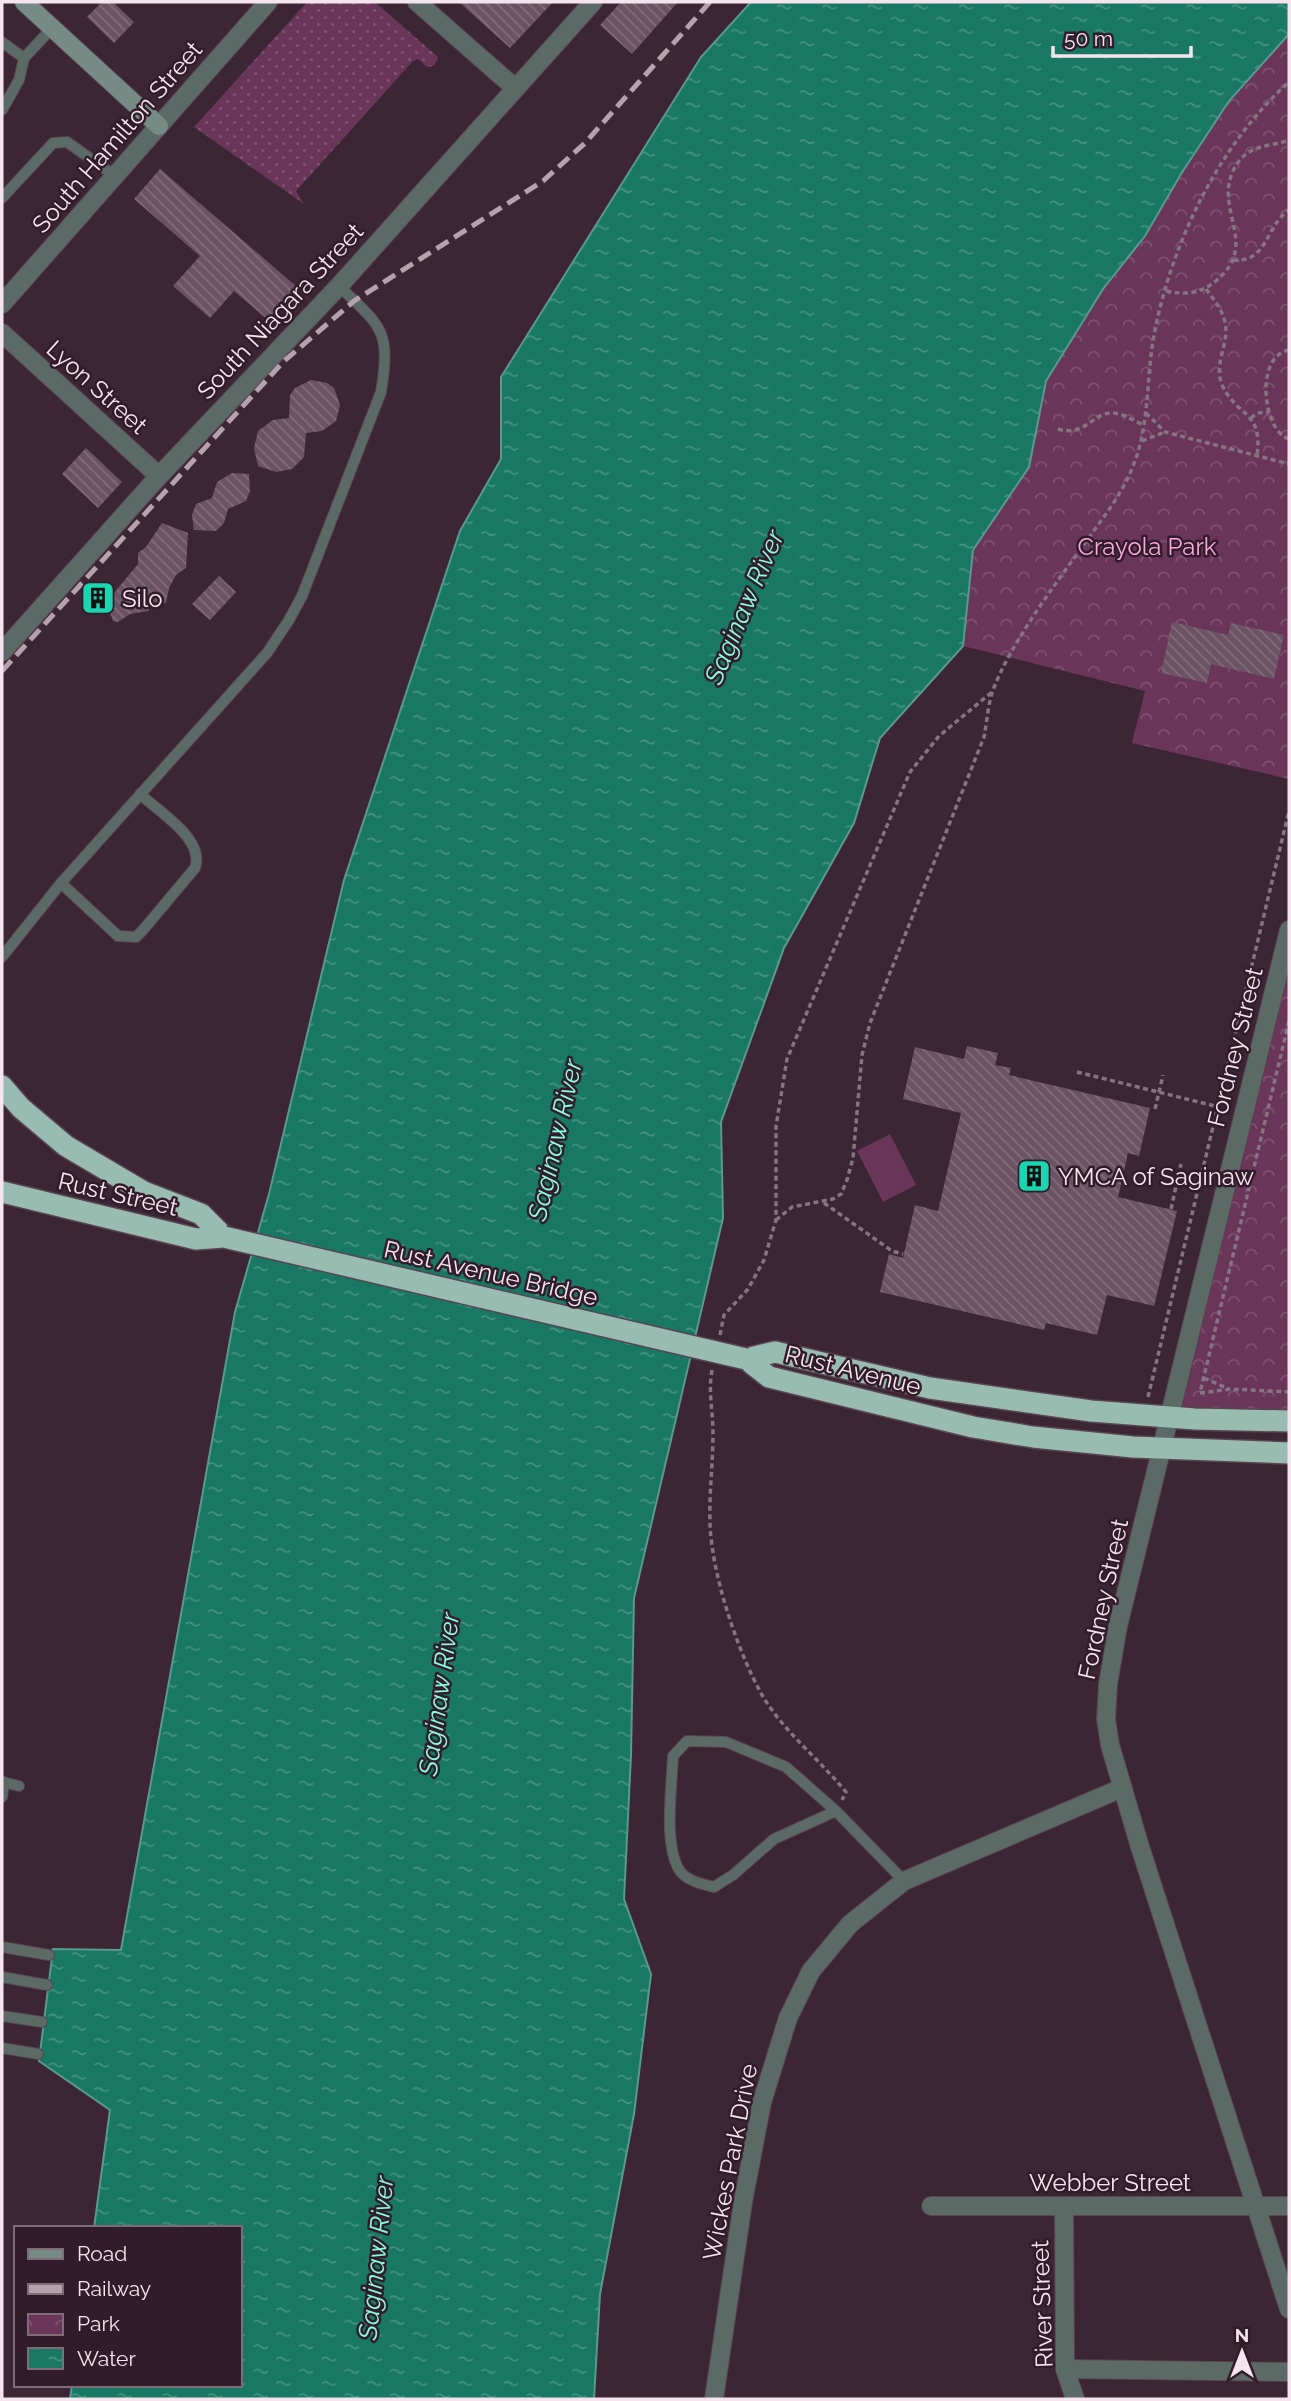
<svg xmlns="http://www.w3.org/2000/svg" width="1291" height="2401" font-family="Raleway,sans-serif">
<defs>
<pattern id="grass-dots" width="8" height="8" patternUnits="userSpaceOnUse" patternTransform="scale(1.75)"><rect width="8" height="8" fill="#693559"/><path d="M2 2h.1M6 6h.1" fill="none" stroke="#7f5271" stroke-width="1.8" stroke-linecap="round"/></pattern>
<pattern id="park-crowns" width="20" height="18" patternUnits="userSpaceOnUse" patternTransform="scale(1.75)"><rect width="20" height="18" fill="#693559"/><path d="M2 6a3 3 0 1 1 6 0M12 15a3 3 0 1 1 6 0" fill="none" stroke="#7f5271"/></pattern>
<pattern id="water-ripples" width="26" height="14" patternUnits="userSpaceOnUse" patternTransform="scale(1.75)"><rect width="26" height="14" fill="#187864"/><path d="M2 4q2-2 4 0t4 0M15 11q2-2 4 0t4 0" fill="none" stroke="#469182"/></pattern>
<pattern id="building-back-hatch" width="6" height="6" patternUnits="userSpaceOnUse" patternTransform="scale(1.75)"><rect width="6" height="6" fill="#6c5363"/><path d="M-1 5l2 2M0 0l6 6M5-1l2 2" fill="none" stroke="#826c7a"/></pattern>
</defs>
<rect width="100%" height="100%" fill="#3c2634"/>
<path fill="url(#grass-dots)" d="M307 2H375L438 57 434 66 427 67 418 59 413 61 296 191 304 204 194 127Z"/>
<g fill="url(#park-crowns)">
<path d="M1289 34V779L1132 743 1145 691 963 646 973 549 1029 467 1045 381 1103 289 1145 236 1181 174 1229 101Z"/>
<path d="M1289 930V1421L1170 1417Z"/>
</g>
<path fill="#693559" d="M890 1134 916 1185 883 1202 857 1151Z"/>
<path fill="url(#water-ripples)" stroke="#5a998d" stroke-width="2" d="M751 2H1289V34L1229 101 1181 174 1145 236 1103 289 1046 381 1029 467 973 550 963 646 880 738 854 823 784 948 721 1122 723 1218 634 1598 631 1755 624 1899 651 1974 634 2114 600 2294 594 2399H70L72 2385H240V2228H94L110 2110 39 2061 53 1949 121 1950 235 1312 269 1194 344 880 460 531 501 459V377L701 57Z"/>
<g fill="url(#building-back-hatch)">
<path d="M102 2H113L134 22 114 43 87 17Z"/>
<path d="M459 2H553L510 48Z"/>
<path d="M621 2H678L632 54 600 25Z"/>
<path d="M160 169 297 287 268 320 234 291 210 318 173 286 200 256 134 199Z"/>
<path d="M311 380 327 383 334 388 340 405 336 421 322 431 306 433 304 457 292 469 276 472 258 466 254 448 258 431 273 420 289 418 290 395 295 388Z"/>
<path d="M86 448 122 482 98 508 62 474Z"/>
<path d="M232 473 249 474 250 491 246 501 228 509 224 523 216 531 194 530 192 515 196 504 212 498 217 482Z"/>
<path d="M162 523 188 533 186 568 176 575 169 588 166 603 152 602 148 611 130 614 118 622 113 621 108 606 92 605 88 595 114 593 138 564V553L146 547Z"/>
<path d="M219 576 236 592 210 620 192 604Z"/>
<path d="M1172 622 1228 635 1231 623 1284 635 1274 679 1211 664 1207 683 1161 673Z"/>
<path d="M967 1046 998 1053 995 1065 1011 1068 1009 1075 1150 1108 1139 1156 1128 1153 1118 1197 1177 1211 1154 1306 1107 1295 1097 1335 1046 1323 1044 1330 880 1292 889 1254 903 1258 915 1205 938 1211 961 1113 903 1099 915 1047 964 1059Z"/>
</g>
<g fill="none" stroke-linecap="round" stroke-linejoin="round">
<defs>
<g id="lane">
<path d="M2 42 24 58 19 80 2 110"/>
<path d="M24 58 52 28"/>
<path d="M2 198 53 143 67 142 115 176"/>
<path d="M61 883 118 936 136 937 143 930 195 868C205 839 159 812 140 794"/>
<path d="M2 957 61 883 267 653 289 620 302 596 381 392C391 331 382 327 339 286"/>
<path d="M2 1782 19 1786"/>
<path d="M2 1797 4 1782"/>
<path d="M836 1811 774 1839 733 1875 714 1887C702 1884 687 1881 680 1871 663 1846 672 1786 673 1756L687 1741 726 1742 786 1767 836 1811 904 1881"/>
<path d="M2 1947 49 1955"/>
<path d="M2 1977 47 1985"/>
<path d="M2 2016 42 2022"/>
<path d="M2 2048 38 2054"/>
</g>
<g id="street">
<path d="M417 2 515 88"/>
<path d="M2 304 268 2"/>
<path d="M2 333 159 476"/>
<path d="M2 652 159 476 339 286 593 2"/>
<path d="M1289 930 1118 1626 1108 1684 1106 1719 1110 1745 1140 1847 1289 2309"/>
<path d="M931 2206H1289"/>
<path d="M1064 2207 1065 2369 1075 2399"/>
<path d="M1065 2369 1289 2372"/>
<path d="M714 2399 743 2202 762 2102 788 2018 811 1971 850 1924 904 1881 1122 1788"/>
</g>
<path id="secondary" d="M24 2 159 126"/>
<g id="highway">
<path d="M2 1086 21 1108 66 1146 144 1192 201 1214 224 1237"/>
<path d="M2 1192 196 1239 224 1237"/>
<path d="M746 1359 769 1377 973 1427 1033 1437 1133 1447 1289 1453"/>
<path d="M746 1359 775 1352 930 1388 1091 1411 1195 1419 1289 1421"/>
</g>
</defs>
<use href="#lane" stroke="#594552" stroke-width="12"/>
<use href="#street" stroke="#594552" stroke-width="20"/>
<use href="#secondary" stroke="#594552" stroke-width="20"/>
<use href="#highway" stroke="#594552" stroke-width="24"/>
<g stroke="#877480" stroke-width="3.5" stroke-dasharray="5 3.5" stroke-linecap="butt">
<path d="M1233 260C1268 263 1265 226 1289 210"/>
<path d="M1206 289C1214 300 1222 309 1225 322 1230 344 1212 364 1223 387 1239 418 1263 411 1257 456"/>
<path d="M1166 291C1187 295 1200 294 1217 280 1260 244 1213 209 1234 169 1248 143 1267 148 1289 140"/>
<path d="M1289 350C1254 356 1263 432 1289 439"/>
<path d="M1146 413 1165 432 1289 464"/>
<path d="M1251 418 1257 413 1269 412"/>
<path d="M1058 429C1088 438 1094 407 1119 414 1127 416 1136 422 1144 425"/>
<path d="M1142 441 1165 432"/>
<path d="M1289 1021 1200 1393 1231 1389 1289 1392"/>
<path d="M1077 1072 1219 1107"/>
<path d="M1155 1109 1163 1075"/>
<path d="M824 1203 892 1251 903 1254"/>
<path d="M1171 1209 1181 1164"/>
<path d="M776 1220 792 1207 833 1199 841 1194 847 1180 853 1158 862 1055 870 1023 984 737C987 722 988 704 993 690 1011 643 1053 587 1083 546 1101 520 1122 495 1133 466 1150 425 1146 378 1154 335 1172 242 1218 146 1289 82"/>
<path d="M720 1335 724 1315 748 1289 764 1260 776 1220V1126L787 1059 910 772 939 736 992 692"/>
<path d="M712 1370C708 1392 713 1411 713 1433 713 1463 709 1493 710 1524 712 1575 737 1650 762 1695 784 1732 819 1759 846 1792L842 1800"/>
<path d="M1204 1378 1229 1389"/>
<path d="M1148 1397 1289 811"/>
</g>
<use href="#lane" stroke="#5c6a66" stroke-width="10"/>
<use href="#street" stroke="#5c6a66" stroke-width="18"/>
<use href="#secondary" stroke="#758b84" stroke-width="18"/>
<use href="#highway" stroke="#99bcb1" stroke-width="21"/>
<path stroke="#b4a2ad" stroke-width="5" stroke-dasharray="14 7" stroke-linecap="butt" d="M2 671 283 362 354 301 543 181 585 143 710 2"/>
<defs>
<path id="highway-bridge" d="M224 1237 746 1359"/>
</defs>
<use href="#highway-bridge" stroke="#594552" stroke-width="24" stroke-linecap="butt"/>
<use href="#highway-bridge" stroke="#99bcb1" stroke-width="21"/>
</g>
<defs>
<symbol id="building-square" viewBox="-11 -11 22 22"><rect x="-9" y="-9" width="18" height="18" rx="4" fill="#1ad5b2" stroke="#321c2a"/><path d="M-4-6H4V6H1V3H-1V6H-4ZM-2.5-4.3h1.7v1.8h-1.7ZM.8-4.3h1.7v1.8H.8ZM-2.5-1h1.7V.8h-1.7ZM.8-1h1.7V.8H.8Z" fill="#111"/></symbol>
</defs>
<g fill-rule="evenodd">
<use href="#building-square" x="79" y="579" width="38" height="38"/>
<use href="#building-square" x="1015" y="1157" width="38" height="38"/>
</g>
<g text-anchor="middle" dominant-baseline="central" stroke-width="5" stroke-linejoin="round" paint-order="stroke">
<g font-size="24" fill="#f4e5ee" stroke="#321c2a">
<text transform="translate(117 137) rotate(-49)">South Hamilton Street</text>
<text transform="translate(280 311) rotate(-47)">South Niagara Street</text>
<text transform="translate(97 387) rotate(42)">Lyon Street</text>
<text transform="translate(1235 1047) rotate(-76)">Fordney Street</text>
<text transform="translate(118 1194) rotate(13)">Rust Street</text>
<text transform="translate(491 1273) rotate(13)">Rust Avenue Bridge</text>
<text transform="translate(853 1370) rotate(14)">Rust Avenue</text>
<text transform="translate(1103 1599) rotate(-78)">Fordney Street</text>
<text transform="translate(730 2162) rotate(-79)">Wickes Park Drive</text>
<text x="1110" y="2182">Webber Street</text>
<text transform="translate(1042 2304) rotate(-92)">River Street</text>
</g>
<g font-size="24" fill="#f9a9de" stroke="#321c2a">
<text x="1147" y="546">Crayola Park</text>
</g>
<g font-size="24" fill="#f4e5ee" stroke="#321c2a" text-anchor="start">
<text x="122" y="598">Silo</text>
<text x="1058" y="1176">YMCA of Saginaw</text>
</g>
<g font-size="26" font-style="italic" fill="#89fcde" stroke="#321c2a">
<text transform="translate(744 607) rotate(-67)">Saginaw River</text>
<text transform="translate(555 1140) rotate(-77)">Saginaw River</text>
<text transform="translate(439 1694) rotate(-82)">Saginaw River</text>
<text transform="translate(376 2258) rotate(-84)">Saginaw River</text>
</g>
</g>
<rect width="1291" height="2401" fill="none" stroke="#f4e5ee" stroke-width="7"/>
<rect x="14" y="2226" width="228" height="161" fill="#321c2a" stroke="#806c78" stroke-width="2"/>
<rect x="28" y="2249" width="35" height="10" fill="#758b84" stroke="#806c78" stroke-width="2"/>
<text x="77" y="2261" font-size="21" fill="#f4e5ee">Road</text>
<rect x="28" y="2284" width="35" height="10" fill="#b4a2ad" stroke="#806c78" stroke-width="2"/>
<text x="77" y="2296" font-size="21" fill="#f4e5ee">Railway</text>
<rect x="28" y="2314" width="35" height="21" fill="url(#park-crowns)" stroke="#806c78" stroke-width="2"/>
<text x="77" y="2331" font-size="21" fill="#f4e5ee">Park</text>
<rect x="28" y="2348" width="35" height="21" fill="url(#water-ripples)" stroke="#806c78" stroke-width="2"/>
<text x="77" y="2366" font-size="21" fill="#f4e5ee">Water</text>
<g transform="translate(1242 2352)" stroke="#321c2a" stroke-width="5" paint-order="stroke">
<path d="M0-5L12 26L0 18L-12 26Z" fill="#f4e5ee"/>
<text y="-10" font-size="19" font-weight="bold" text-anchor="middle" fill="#f4e5ee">N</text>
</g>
<path d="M1053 46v10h138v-10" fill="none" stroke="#f4e5ee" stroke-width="3.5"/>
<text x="1064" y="46" font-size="21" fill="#f4e5ee" stroke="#321c2a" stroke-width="5" paint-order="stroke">50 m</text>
</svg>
